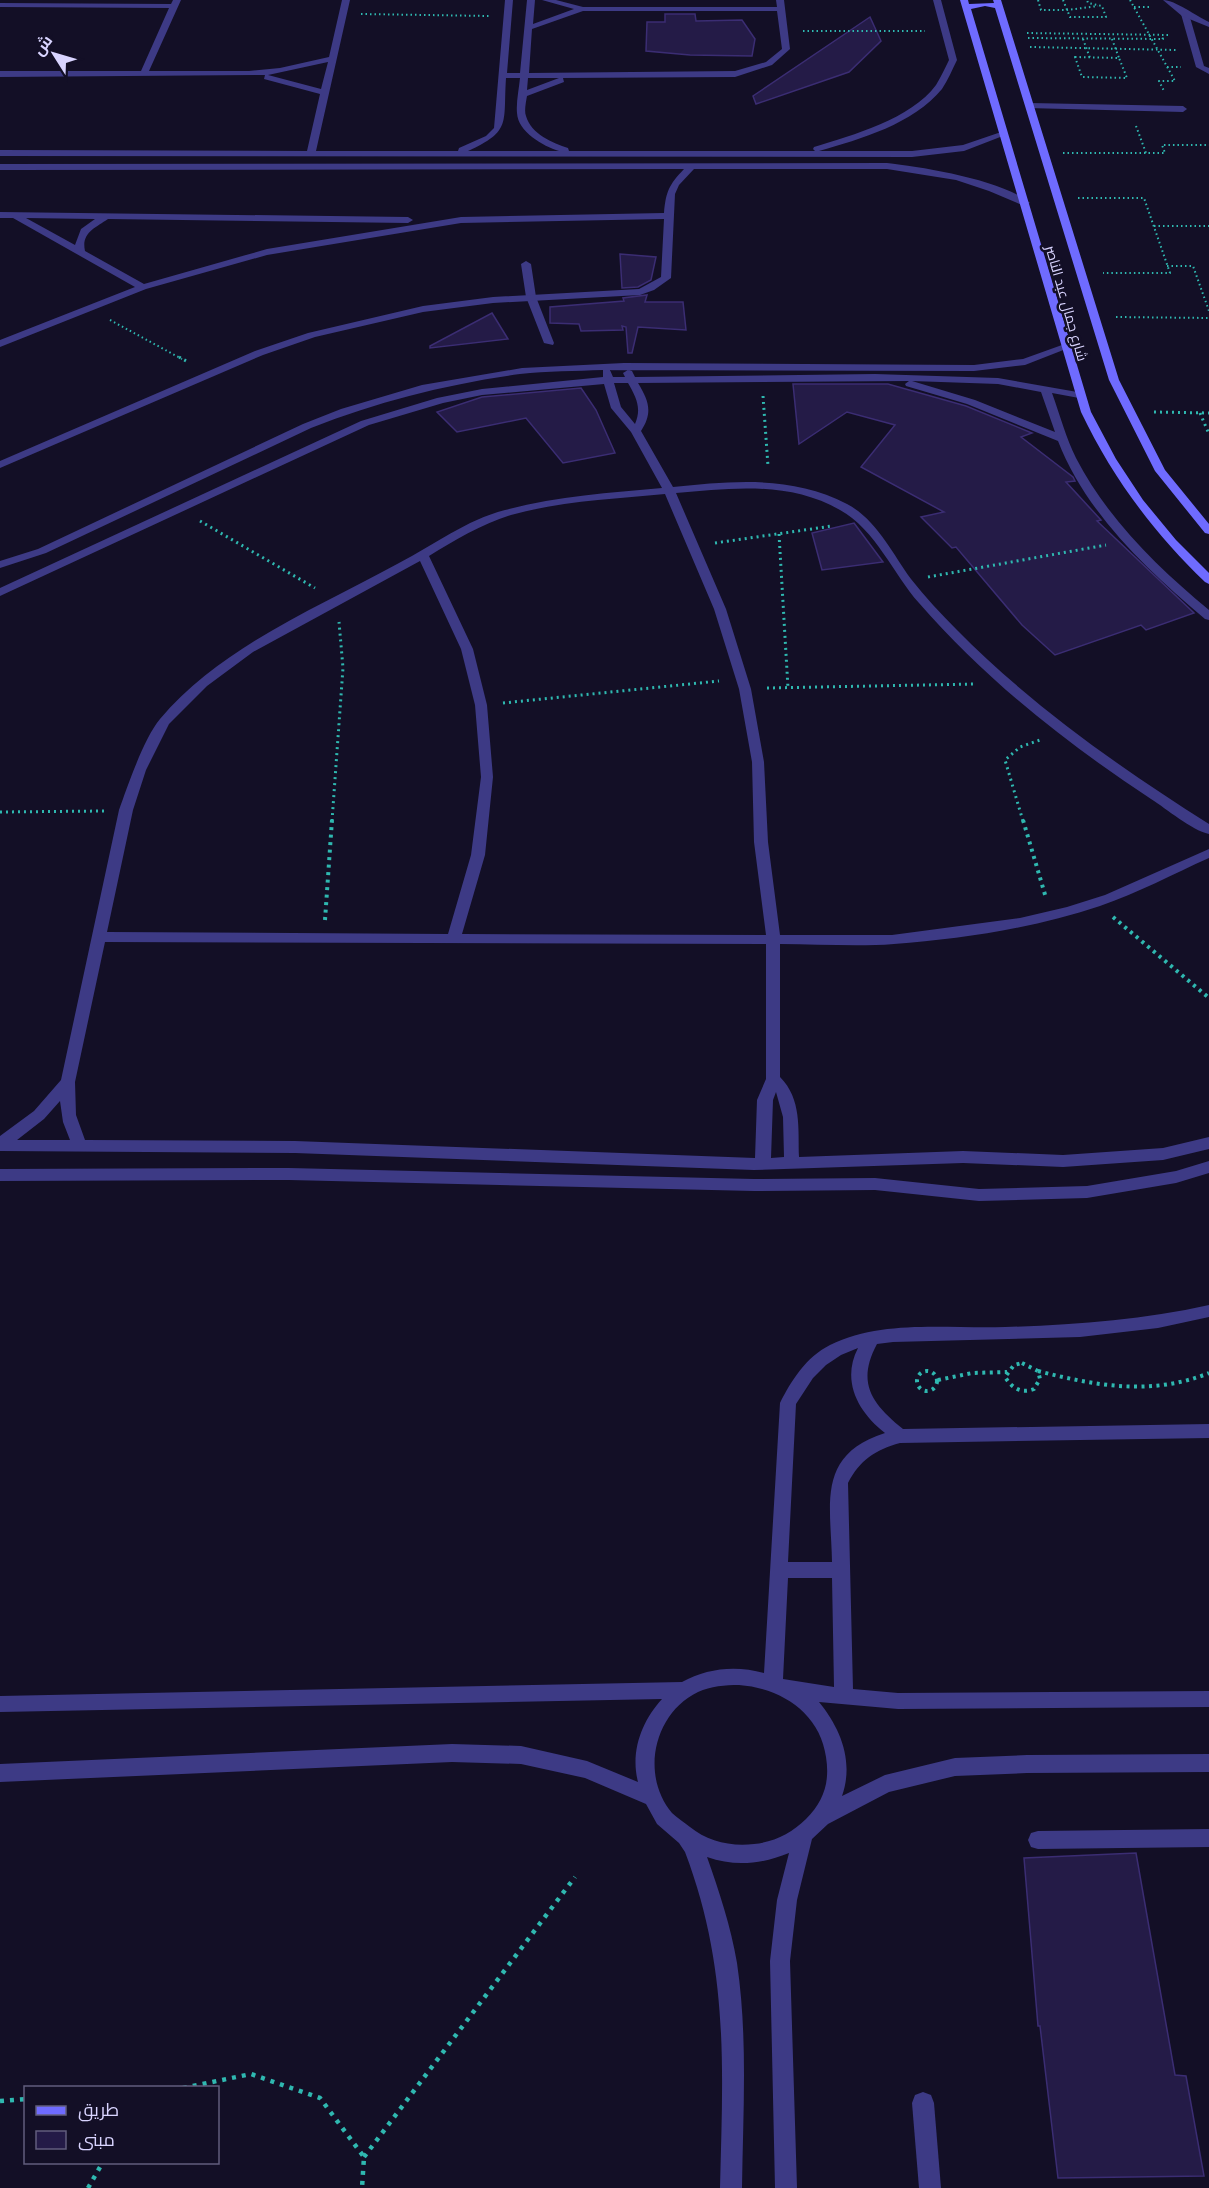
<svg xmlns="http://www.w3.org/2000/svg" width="1209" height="2188" font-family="'Open Sans',Cairo,sans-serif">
<rect width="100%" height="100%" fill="#130f26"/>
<g fill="#241b47" stroke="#3b2d73" stroke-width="1.5">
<path d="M665 14H695L696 21 742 20 755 39 752 56 690 55 646 51 647 22H665Z"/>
<path d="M870 17 881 41 849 72 756 104 753 96Z"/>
<path d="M620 254 656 257 651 280 638 287 622 288Z"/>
<path d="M647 295 645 302H683L686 330 638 327 632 353H628L626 327 622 326 623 330 581 331 579 324 550 323V307L624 301 623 298Z"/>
<path d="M492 313 508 339 430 348V346Z"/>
<path d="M793 384H888L966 406 1032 433 1021 437 1073 477 1075 481 1066 482 1101 520 1097 521 1194 613 1146 630 1141 625 1055 655 1022 625 956 547 952 548 921 517 944 512 861 467 895 425 847 412 799 444Z"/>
<path d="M581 388 596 410 615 453 563 463 526 418 457 432 437 412 482 397Z"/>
<path d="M854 523 883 562 822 570 812 533Z"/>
<path d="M1136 1853 1175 2075 1186 2076 1204 2176 1058 2178 1040 2026H1038L1024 1858Z"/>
</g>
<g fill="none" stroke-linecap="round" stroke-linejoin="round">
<g stroke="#2fb8b0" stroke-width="2" stroke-dasharray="1.5 3" stroke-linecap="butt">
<path d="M1038 0 1041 10H1067L1098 6"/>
<path d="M1063 0 1070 17H1106L1102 6 1088 3 1087 0"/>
<path d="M1130 0 1175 81H1159L1164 91"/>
<path d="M1134 7H1151"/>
<path d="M361 14 489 16"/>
<path d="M803 31H925"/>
<path d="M1027 33 1170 35"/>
<path d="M1028 38 1163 39 1161 35"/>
<path d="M1083 39 1090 58"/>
<path d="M1112 39 1119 58"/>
<path d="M1030 47 1176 50"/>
<path d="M1075 57 1119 58 1127 78 1082 77Z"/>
<path d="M1167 67H1181"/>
<path d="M1136 126 1146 153"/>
<path d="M1063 153H1165L1162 145H1209"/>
<path d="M1078 198H1144L1170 273H1103"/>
<path d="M1154 226H1209"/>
<path d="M1167 266H1193L1209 311"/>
<path d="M1116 317 1209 318"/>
<path d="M110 320 182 359"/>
</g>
<g stroke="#2fb8b0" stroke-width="3" stroke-dasharray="2 4" stroke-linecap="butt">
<path d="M179 357 188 362"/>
<path d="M763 396 768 466"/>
<path d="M1154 412 1209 413"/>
<path d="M1200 413 1209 434"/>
<path d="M200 521 315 588"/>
<path d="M779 534 788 688"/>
<path d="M715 543 832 526"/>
<path d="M928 577 1106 545"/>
<path d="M767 688 976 684"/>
<path d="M503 703 719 681"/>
<path d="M0 812 104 811"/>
<path d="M332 821 343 668 339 622"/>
<path d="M1023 821 1005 760 1020 747 1040 740"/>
</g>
<g stroke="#2fb8b0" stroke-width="4" stroke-dasharray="3 4.5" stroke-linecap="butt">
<path d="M1023 820 1046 898"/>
<path d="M1113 917 1209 998"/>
<path d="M325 920 332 820"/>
<path d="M1022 1363 1038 1371 1040 1379 1034 1389C1021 1394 1012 1388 1005 1377L1014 1365Z"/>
<path d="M1038 1371C1096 1386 1152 1396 1209 1373"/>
<circle cx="927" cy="1381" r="10"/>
<path d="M938 1380 972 1373 1007 1372"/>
</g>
<g stroke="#2fb8b0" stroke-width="4.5" stroke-dasharray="4 6" stroke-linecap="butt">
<path d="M183 2088 251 2074 320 2098 364 2157 362 2188"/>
<path d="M0 2101 26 2099"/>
<path d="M364 2157 575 1877"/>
<path d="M88 2188 103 2162"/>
</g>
<g fill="#3d3a85" fill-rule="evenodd">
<path d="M1185 12 1189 14 1204 66 1209 68V74L1196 67 1181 14Z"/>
<path d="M1030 103 1183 106 1187 109 1183 112 1027 108V104Z"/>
<path d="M526 261 531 264 536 297 554 343 553 345 544 343 526 297 521 264Z"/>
<path d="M923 2092 931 2095 934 2103 941 2188H919L912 2103 915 2095Z"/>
</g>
<g fill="#3d3a85" fill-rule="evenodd">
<path d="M173 0H181L149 71H249L280 68 329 57 342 0H350L316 151H458L459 148 486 136 494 128 505 0H513L507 73H520L527 0H535L533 24 574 9 542 0H556L583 7H777L776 0H784L790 49 772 65 735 77 563 78 564 82 527 96C526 102 524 111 526 116 531 134 553 143 568 148L569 151H815L813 149 814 147C853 135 911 119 936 85 941 77 945 68 949 60L933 0H941L957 60C952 70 948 80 942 89 913 124 861 139 819 151H912L963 145 1004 131 1008 134 964 151 912 157 0 156V150L307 151 320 94 264 79 265 75 0 77V71H141L169 8 0 7V3L171 4ZM583 11H777L782 49 766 62 735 71 529 73 532 29ZM328 62 321 89 268 75ZM506 78H520C519 89 516 102 517 113 518 132 543 146 559 151H468C512 131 503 123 506 78ZM528 78H559L527 90Z"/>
<path d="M1163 0C1175 0 1196 16 1209 22V27L1182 16Z"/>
<path d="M887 163C923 167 1003 180 1030 203L1022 205 989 191 956 180 887 169H694L679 185 675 194 671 278 654 290 640 295 493 303 423 312 315 337 263 355 0 468V461L255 351 308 333 423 306 493 297 639 289 661 277 664 219 461 223 267 255 146 289 0 347V340L135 287 13 218H0V212L408 217 413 220 408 223 108 219C95 228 81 233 85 251L144 284 267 249 461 217 664 213C666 191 669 185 684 169L0 170V164ZM26 218 95 219 81 229 75 245Z"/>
<path d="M1062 345 1071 347 1025 365 974 371 610 370 613 377H625L623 373 628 370 632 371 635 377 875 374 998 378 1083 393V397L1079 398 1052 393C1060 415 1066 438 1076 458 1107 518 1157 567 1209 610V620L1205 619C1147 570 1086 513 1058 441L967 404 906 386 905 384 909 381 638 383C649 401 653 413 641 431L673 487C732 481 792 475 847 504 877 520 892 553 911 579 925 597 941 614 957 630 1032 706 1119 767 1209 824V834C1191 830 1167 809 1151 799 1066 743 986 680 919 603 893 574 876 530 840 510 789 481 732 488 676 493L726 609 751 689 764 762 768 842 780 935H892L1020 918 1067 907 1105 895 1209 849V858C1173 874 1138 893 1100 906 1034 928 963 939 894 944 857 947 818 944 780 944V1077C802 1099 798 1129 799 1157L963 1151 1063 1155 1163 1148 1209 1137V1149L1163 1160 1063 1167 963 1163 754 1170 295 1153 0 1151V1136L34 1111 61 1080 119 810C128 785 144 738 160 719 222 646 317 608 399 563 434 545 466 520 505 510 556 496 609 493 662 488L631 432 611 408 604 384 482 395 443 403 369 425 0 596V588L361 421 437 398 482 389 603 377V370C576 371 547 371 520 374 448 384 379 401 311 428L46 553 0 568V561L38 549 303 424 341 409 422 385 522 368 624 363 974 365 1023 359ZM912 381 998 384 1041 392 1055 432 975 400ZM614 383H628C636 397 642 408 635 424L621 407ZM665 494 714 609 739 689 752 762 754 842 766 935 462 934 485 855 493 777 487 705 473 649 429 556C455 540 482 524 511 515 561 501 614 499 665 494ZM420 561 461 649 475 705 481 777 471 855 448 934 107 932 133 810 146 770 169 724 207 686 253 652ZM105 942 766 944V1079L757 1100 755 1158 295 1141 85 1140 76 1115 75 1082ZM776 1092 783 1117 784 1157 771 1158 773 1100ZM60 1101 63 1122 70 1140H17L44 1119Z"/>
<path d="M1209 1161V1173L1176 1183 1087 1198 979 1201 875 1190 754 1191 289 1180 0 1181V1169L289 1168 754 1179 875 1178 979 1189 1087 1186 1176 1171Z"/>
<path d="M1209 1305V1317L1158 1328 1080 1337 893 1342 877 1344C856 1383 872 1404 903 1429L1209 1424V1438L900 1443C875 1450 860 1460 848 1483L853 1689 898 1693 1209 1691V1707L898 1709 819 1702C841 1729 854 1762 842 1796L885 1775 955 1758 1027 1755 1209 1754V1772L1027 1773 955 1776 889 1792 828 1824 812 1839 797 1900 790 1961 797 2188H775L770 1961 777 1900 789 1853C762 1864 735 1867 707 1857 719 1891 731 1927 737 1963 748 2037 743 2113 742 2188H720C723 2067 729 1968 685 1852L679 1843 657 1824 646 1804 585 1778 521 1764 452 1762 0 1782V1764L452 1744 521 1746 587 1761 638 1782C630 1751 642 1721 662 1699L0 1712V1696L682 1682C707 1668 736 1665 764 1673L780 1403C791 1381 806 1357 830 1345 883 1319 947 1329 1005 1327 1074 1325 1142 1320 1209 1305ZM858 1348C841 1381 858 1412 885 1433 816 1455 831 1504 832 1562H788L796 1404 813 1378 826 1365 841 1355ZM788 1578H832L834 1687 783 1679ZM739 1685C781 1688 820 1713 826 1757 830 1782 824 1801 806 1819 792 1833 774 1842 754 1844 731 1847 707 1841 690 1827 684 1822 677 1818 672 1813 640 1775 654 1713 698 1692 711 1686 725 1685 739 1685Z"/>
<path d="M1209 1829V1847L1038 1849 1031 1847 1028 1840 1031 1833 1038 1831Z"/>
</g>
<path fill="#6f6bff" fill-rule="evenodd" d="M960 0H968L969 4 994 3 993 0H1001L1119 380 1165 470 1209 524V534L1205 533 1155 471 1109 380 995 8 985 6 971 9 1091 412 1116 459 1143 500 1176 540 1209 573V584L1205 582C1153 532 1112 477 1081 412Z"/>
</g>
<g text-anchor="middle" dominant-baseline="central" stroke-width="5" stroke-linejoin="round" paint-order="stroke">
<g font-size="14" fill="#d9d4ff" stroke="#130f26">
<text transform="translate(1067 303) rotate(74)">شارع جمال عبد الناصر</text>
</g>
</g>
<rect x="24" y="2086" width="195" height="78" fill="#130f26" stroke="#625e7d" stroke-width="1.5"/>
<rect x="36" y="2106" width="30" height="9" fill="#6f6bff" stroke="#625e7d" stroke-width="1.5"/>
<text x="78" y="2116" font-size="18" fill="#d9d4ff">طريق</text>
<rect x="36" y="2131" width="30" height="18" fill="#241b47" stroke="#625e7d" stroke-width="1.5"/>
<text x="78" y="2146" font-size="18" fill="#d9d4ff">مبنى</text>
<g transform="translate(54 54) rotate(307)" stroke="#130f26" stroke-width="4.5" paint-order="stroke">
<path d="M0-4.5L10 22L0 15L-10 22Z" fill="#d9d4ff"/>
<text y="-9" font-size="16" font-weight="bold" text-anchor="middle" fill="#d9d4ff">ش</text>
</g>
</svg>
